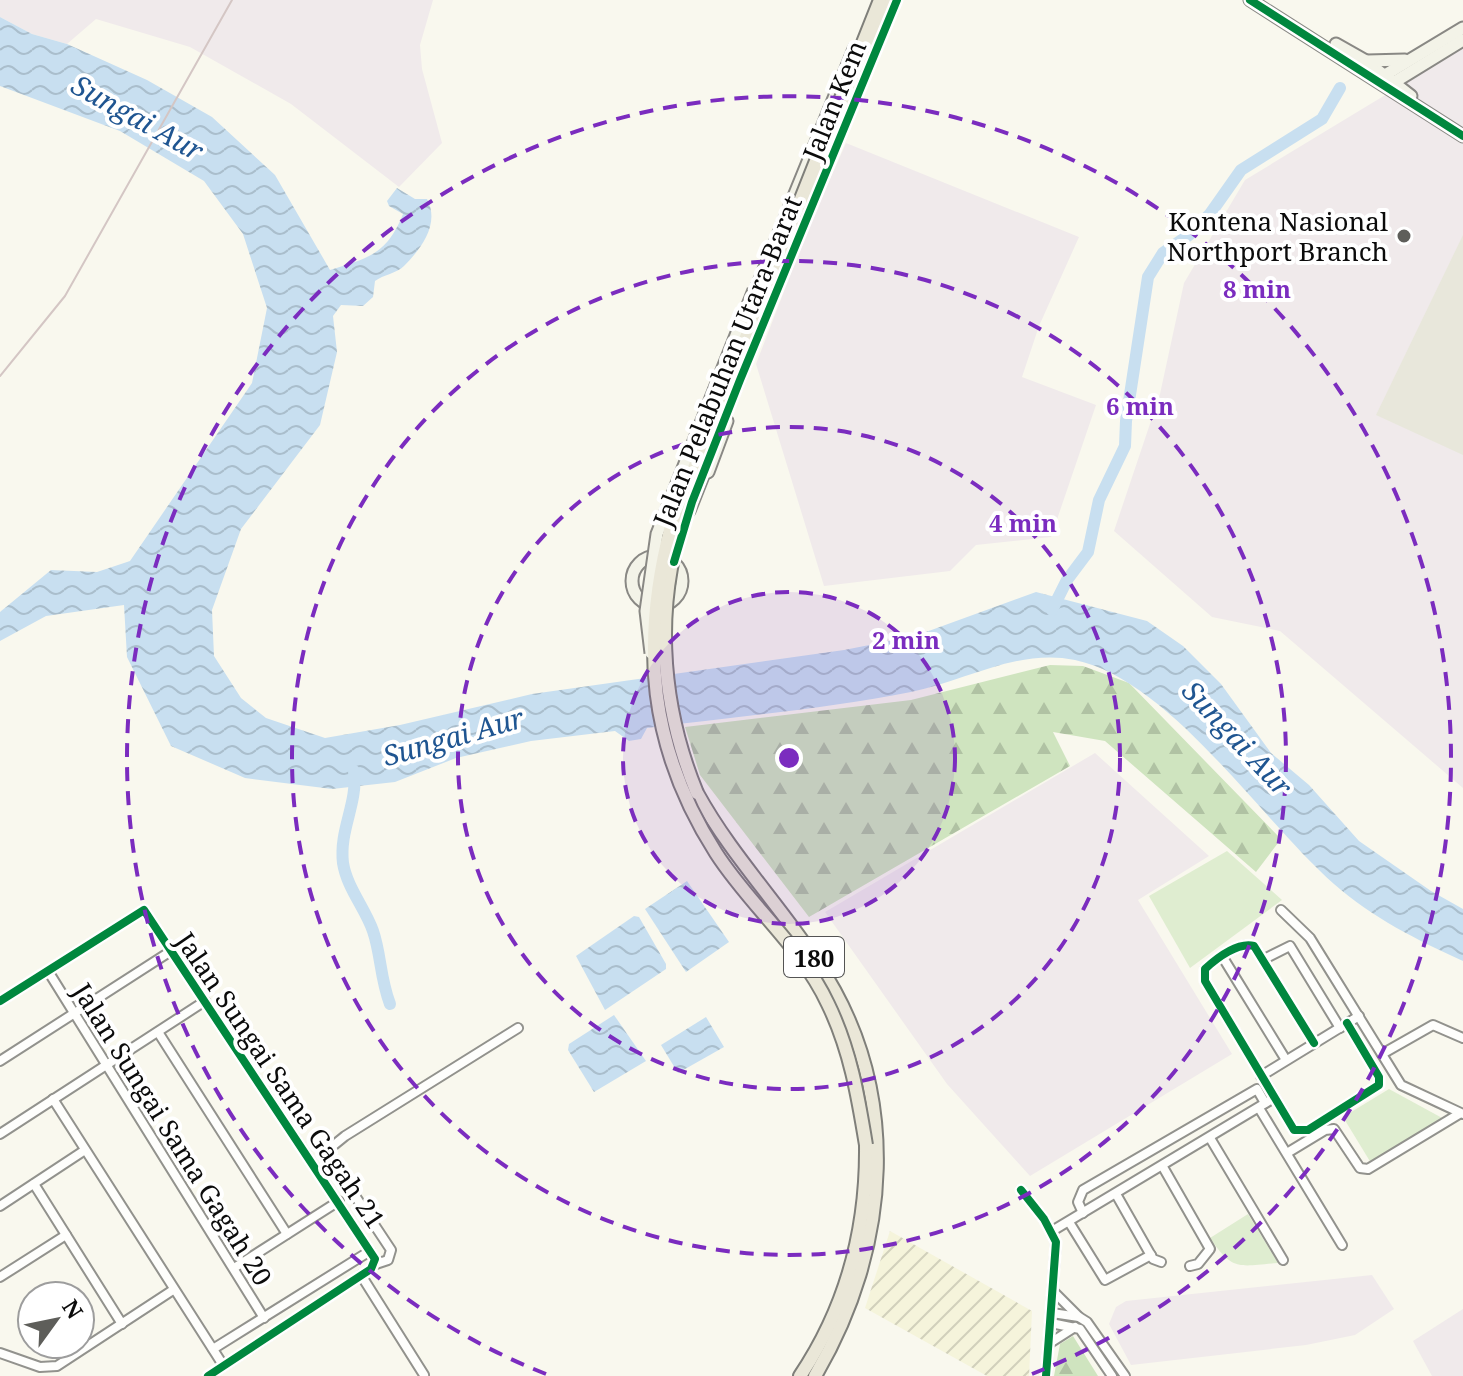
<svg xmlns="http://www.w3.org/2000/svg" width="1463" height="1376" font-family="'Noto Serif',serif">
<defs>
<pattern id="farmland-furrows" width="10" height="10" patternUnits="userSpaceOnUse" patternTransform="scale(2)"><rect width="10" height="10" fill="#f5f4db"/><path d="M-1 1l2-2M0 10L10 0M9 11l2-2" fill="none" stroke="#d1d0bb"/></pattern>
<pattern id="forest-firs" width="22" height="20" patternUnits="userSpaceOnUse" patternTransform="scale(2)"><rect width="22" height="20" fill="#cfe4bf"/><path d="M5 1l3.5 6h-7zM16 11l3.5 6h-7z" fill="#b0c2a3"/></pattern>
<pattern id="water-waves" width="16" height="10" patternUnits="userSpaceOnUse" patternTransform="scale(2)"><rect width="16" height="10" fill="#c8dff0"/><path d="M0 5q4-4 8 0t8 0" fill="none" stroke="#aabecc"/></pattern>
</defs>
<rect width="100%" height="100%" fill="#f9f8ee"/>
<g fill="#f0eaeb">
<path d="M0 0H433L420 45 422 69 442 143 399 187 291 104 190 47 96 19 67 44 32 34 0 17Z"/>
<path d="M1463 48V788L1280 631 1212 617 1114 531 1160 394 1184 283 1245 180Z"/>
<path d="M846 143 1079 237 1039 326 1022 377 1096 405 1051 537 976 545 950 571 824 586 756 364 808 229Z"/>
<path d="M1095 753 1209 856 1138 900 1232 1054 1030 1176 947 1084 825 912Z"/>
<path d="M1372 1275 1394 1309 1355 1335 1306 1345 1131 1365 1109 1324 1116 1307 1126 1301Z"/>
<path d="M1463 1309V1376H1432L1413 1341Z"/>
</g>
<path fill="url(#farmland-furrows)" d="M890 1231 1032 1311 1029 1376H987L865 1308Z"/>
<g fill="#dfedd0">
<path d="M1227 851 1282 900 1190 968 1149 896Z"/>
<path d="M1389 1089 1444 1119 1371 1163 1343 1117Z"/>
<path d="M1248 1214 1278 1263C1239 1266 1233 1272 1210 1238Z"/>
</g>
<g fill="url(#forest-firs)">
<path d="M1050 665 1083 666 1129 683 1281 839 1256 872 1105 741 1053 732 1070 766 809 917 700 775 685 727 911 700Z"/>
<path d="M1073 1336 1098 1376H1099H1054L1060 1344Z"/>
</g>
<path fill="#e8e7db" d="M1463 235V455L1376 415Z"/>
<g fill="url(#water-waves)">
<path d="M0 17 32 34 67 44 147 80 212 117 275 175 330 270C369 258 387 254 403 214L389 206 387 201 397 188 415 199H427C440 223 422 248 404 266 397 273 383 275 375 281L373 297 363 306 341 305 333 316 337 352 320 425 241 529 212 610 214 656 241 698 266 718 325 738 400 725 532 694 844 650 915 636 1036 592 1147 621 1183 646 1221 684 1271 753 1309 785 1359 841 1431 891 1463 909V961C1417 940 1373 918 1334 884 1262 821 1170 680 1075 660 1018 648 966 681 911 692 824 709 734 717 647 728L641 739 629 741 615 731 531 741 456 758 395 782 332 789 245 778 171 746 127 657 124 605 46 616 0 641V612L51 570 97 572 130 561 252 383 267 308 243 234 204 181 120 131 0 86Z"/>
<path d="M687 881 729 942 686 972 645 909Z"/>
<path d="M634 916 639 917 666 964V969L605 1010 576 956Z"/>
<path d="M614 1015 646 1061 594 1092 568 1050 569 1044Z"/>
<path d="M706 1017 724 1047 678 1073 661 1045Z"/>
</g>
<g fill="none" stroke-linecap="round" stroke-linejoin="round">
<g stroke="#c8dff0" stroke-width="12">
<path d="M1052 610 1067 580 1088 552 1099 500 1125 446 1126 421 1148 277 1163 253 1189 235 1210 214 1241 170 1322 119 1340 88"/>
<path d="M354 771C358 804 339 829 343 863 347 888 365 908 373 931 381 954 380 978 390 1004"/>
</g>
<defs>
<g id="street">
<path d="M1281 910 1310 938 1401 1085 1463 1114"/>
<path d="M1222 956 1286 1060"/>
<path d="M1264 959 1290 946 1340 1028"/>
<path d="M48 971 264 1318"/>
<path d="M0 1001 144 910 375 1259 371 1269 208 1376"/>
<path d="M158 1032 287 1234"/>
<path d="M1314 1043 1254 946C1238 942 1217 958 1205 969V981L1294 1130H1308L1379 1085V1077L1347 1023"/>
<path d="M1382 1054 1433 1025 1463 1038"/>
<path d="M0 1061 171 951"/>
<path d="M1261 1076 1359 1016"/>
<path d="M53 1099 223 1365"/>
<path d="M1259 1108 1342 1245"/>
<path d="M0 1134 205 1001"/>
<path d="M1210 1138 1283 1260"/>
<path d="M1287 1153 1325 1130 1334 1129 1360 1168 1368 1169 1459 1114"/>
<path d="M1163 1167 1210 1249 1198 1264 1190 1266"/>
<path d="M34 1184 122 1324"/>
<path d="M1021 1190 1044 1219 1056 1242 1046 1376"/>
<path d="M1116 1194 1153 1259 1161 1262"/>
<path d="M0 1206 85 1150"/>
<path d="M1083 1213 1078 1202 1083 1190 1257 1089 1265 1103"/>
<path d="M1069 1222 1105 1280 1151 1255"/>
<path d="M1052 1231 1274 1098"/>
<path d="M376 1264 388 1260 391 1250 334 1164 329 1149 345 1136 518 1028"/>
<path d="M234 1268 339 1201"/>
<path d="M361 1275 424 1375"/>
<path d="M0 1277 66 1235"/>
<path d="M1054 1292 1079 1317"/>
<path d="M1052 1313 1079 1317 1087 1322 1125 1376"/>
<path d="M1051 1323 1080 1329 1112 1376"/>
<path d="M1050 1343 1075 1327"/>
<path d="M213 1349 370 1251"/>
<path d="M0 1353 40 1367 57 1366 173 1290"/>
</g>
<g id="secondary">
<path d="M1250 0 1463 136"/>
<path d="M1336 44 1366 61 1411 96"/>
<path d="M1367 61 1405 60"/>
<path d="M1380 78 1463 28"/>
<path d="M1388 86 1463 40"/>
<path d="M752 299 854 49"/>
<path d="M708 472 727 421"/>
<path d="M689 511 708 463"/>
<circle cx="657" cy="581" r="25"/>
</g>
<g id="primary">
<path d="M697 793C731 855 779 904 817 962 903 1090 891 1247 815 1376"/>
<path d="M800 1376C847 1306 867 1229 866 1145"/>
</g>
</defs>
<use href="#street" stroke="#92928d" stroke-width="12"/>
<use href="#secondary" stroke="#898884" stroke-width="15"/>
<use href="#primary" stroke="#7f7f7a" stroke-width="16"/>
<use href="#street" stroke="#fefefc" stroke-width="8"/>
<use href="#secondary" stroke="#f3f3e8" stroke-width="11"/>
<use href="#primary" stroke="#eae7d8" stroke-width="12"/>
<path stroke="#d4c6c4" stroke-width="2" d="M0 376 65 296 232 0"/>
<defs>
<path id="secondary-bridge" d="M651 653 646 611 657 534 754 290"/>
<g id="primary-bridge">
<path d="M701 471 892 0"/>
<path d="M689 504C653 598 659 701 697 793"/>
<path d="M866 1145C858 1096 850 1049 828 1004 801 946 750 906 716 853 649 748 640 644 671 526L880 0"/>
</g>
</defs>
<use href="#secondary-bridge" stroke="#898884" stroke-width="15" stroke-linecap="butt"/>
<use href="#primary-bridge" stroke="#7f7f7a" stroke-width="16" stroke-linecap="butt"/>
<use href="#secondary-bridge" stroke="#f3f3e8" stroke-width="11"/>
<use href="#primary-bridge" stroke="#eae7d8" stroke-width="12"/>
<defs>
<g id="cycleway">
<path d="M1250 0 1463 136"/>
<path d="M674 562 692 502 740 380 897 0"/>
<path d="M0 1001 144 910 375 1259 371 1269 208 1376"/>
<path d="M1314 1043 1254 946C1238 942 1217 958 1205 969V981L1294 1130H1308L1379 1085V1077L1347 1023"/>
<path d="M1021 1190 1044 1219 1056 1242 1046 1376"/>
</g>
</defs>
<use href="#cycleway" stroke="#fff" stroke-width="13"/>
<use href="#cycleway" stroke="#00873e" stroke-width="8"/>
</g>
<circle cx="789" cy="758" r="166" fill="#7b2cbf" fill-opacity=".12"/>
<g fill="none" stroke="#7b2cbf" stroke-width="4" stroke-dasharray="14 10">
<circle cx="789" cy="758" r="166"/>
<circle cx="789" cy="758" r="331"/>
<circle cx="789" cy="758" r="497"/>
<path d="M546 1374A662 662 0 1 1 1032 1374"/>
</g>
<circle fill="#5e5e5a" stroke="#fff" stroke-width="3" cx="1404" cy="236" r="8"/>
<g text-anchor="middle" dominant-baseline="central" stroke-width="8" stroke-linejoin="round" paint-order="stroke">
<rect fill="#fff" stroke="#545454" stroke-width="2" x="784" y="937" width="60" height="40" rx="6"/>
<g font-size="24" font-weight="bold" fill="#0b0b0b">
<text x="814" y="957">180</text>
</g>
<g font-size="26" fill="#0b0b0b" stroke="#fff">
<text transform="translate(834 100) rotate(-68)">Jalan Kem</text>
<text transform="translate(727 361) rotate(-68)">Jalan Pelabuhan Utara-Barat</text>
<text transform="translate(281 1080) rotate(56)">Jalan Sungai Sama Gagah 21</text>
<text transform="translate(173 1134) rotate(58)">Jalan Sungai Sama Gagah 20</text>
</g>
<g font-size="26" fill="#0b0b0b" stroke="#fff" text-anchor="end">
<text x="1388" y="221">Kontena Nasional<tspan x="1388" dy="30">Northport Branch</tspan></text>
</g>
<g font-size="28" font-style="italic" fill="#1f5591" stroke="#fff">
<text transform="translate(138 117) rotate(29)">Sungai Aur</text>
<text transform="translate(453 736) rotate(-16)">Sungai Aur</text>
<text transform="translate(1238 738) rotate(47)">Sungai Aur</text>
</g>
</g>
<circle cx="789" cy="758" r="12" fill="#7b2cbf" stroke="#fff" stroke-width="4"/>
<g font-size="24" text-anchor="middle" font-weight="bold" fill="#7b2cbf" stroke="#fff" stroke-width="8" stroke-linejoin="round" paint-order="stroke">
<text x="1257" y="298">8 min</text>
<text x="1140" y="415">6 min</text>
<text x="1023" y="532">4 min</text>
<text x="906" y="649">2 min</text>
</g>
<g transform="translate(56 1320) rotate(57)"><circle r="38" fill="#ffffff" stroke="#9d9d9d" stroke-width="2"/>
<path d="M0-6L14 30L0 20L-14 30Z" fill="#5e5e5a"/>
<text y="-12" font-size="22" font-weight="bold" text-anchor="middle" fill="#0b0b0b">N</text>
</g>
</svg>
